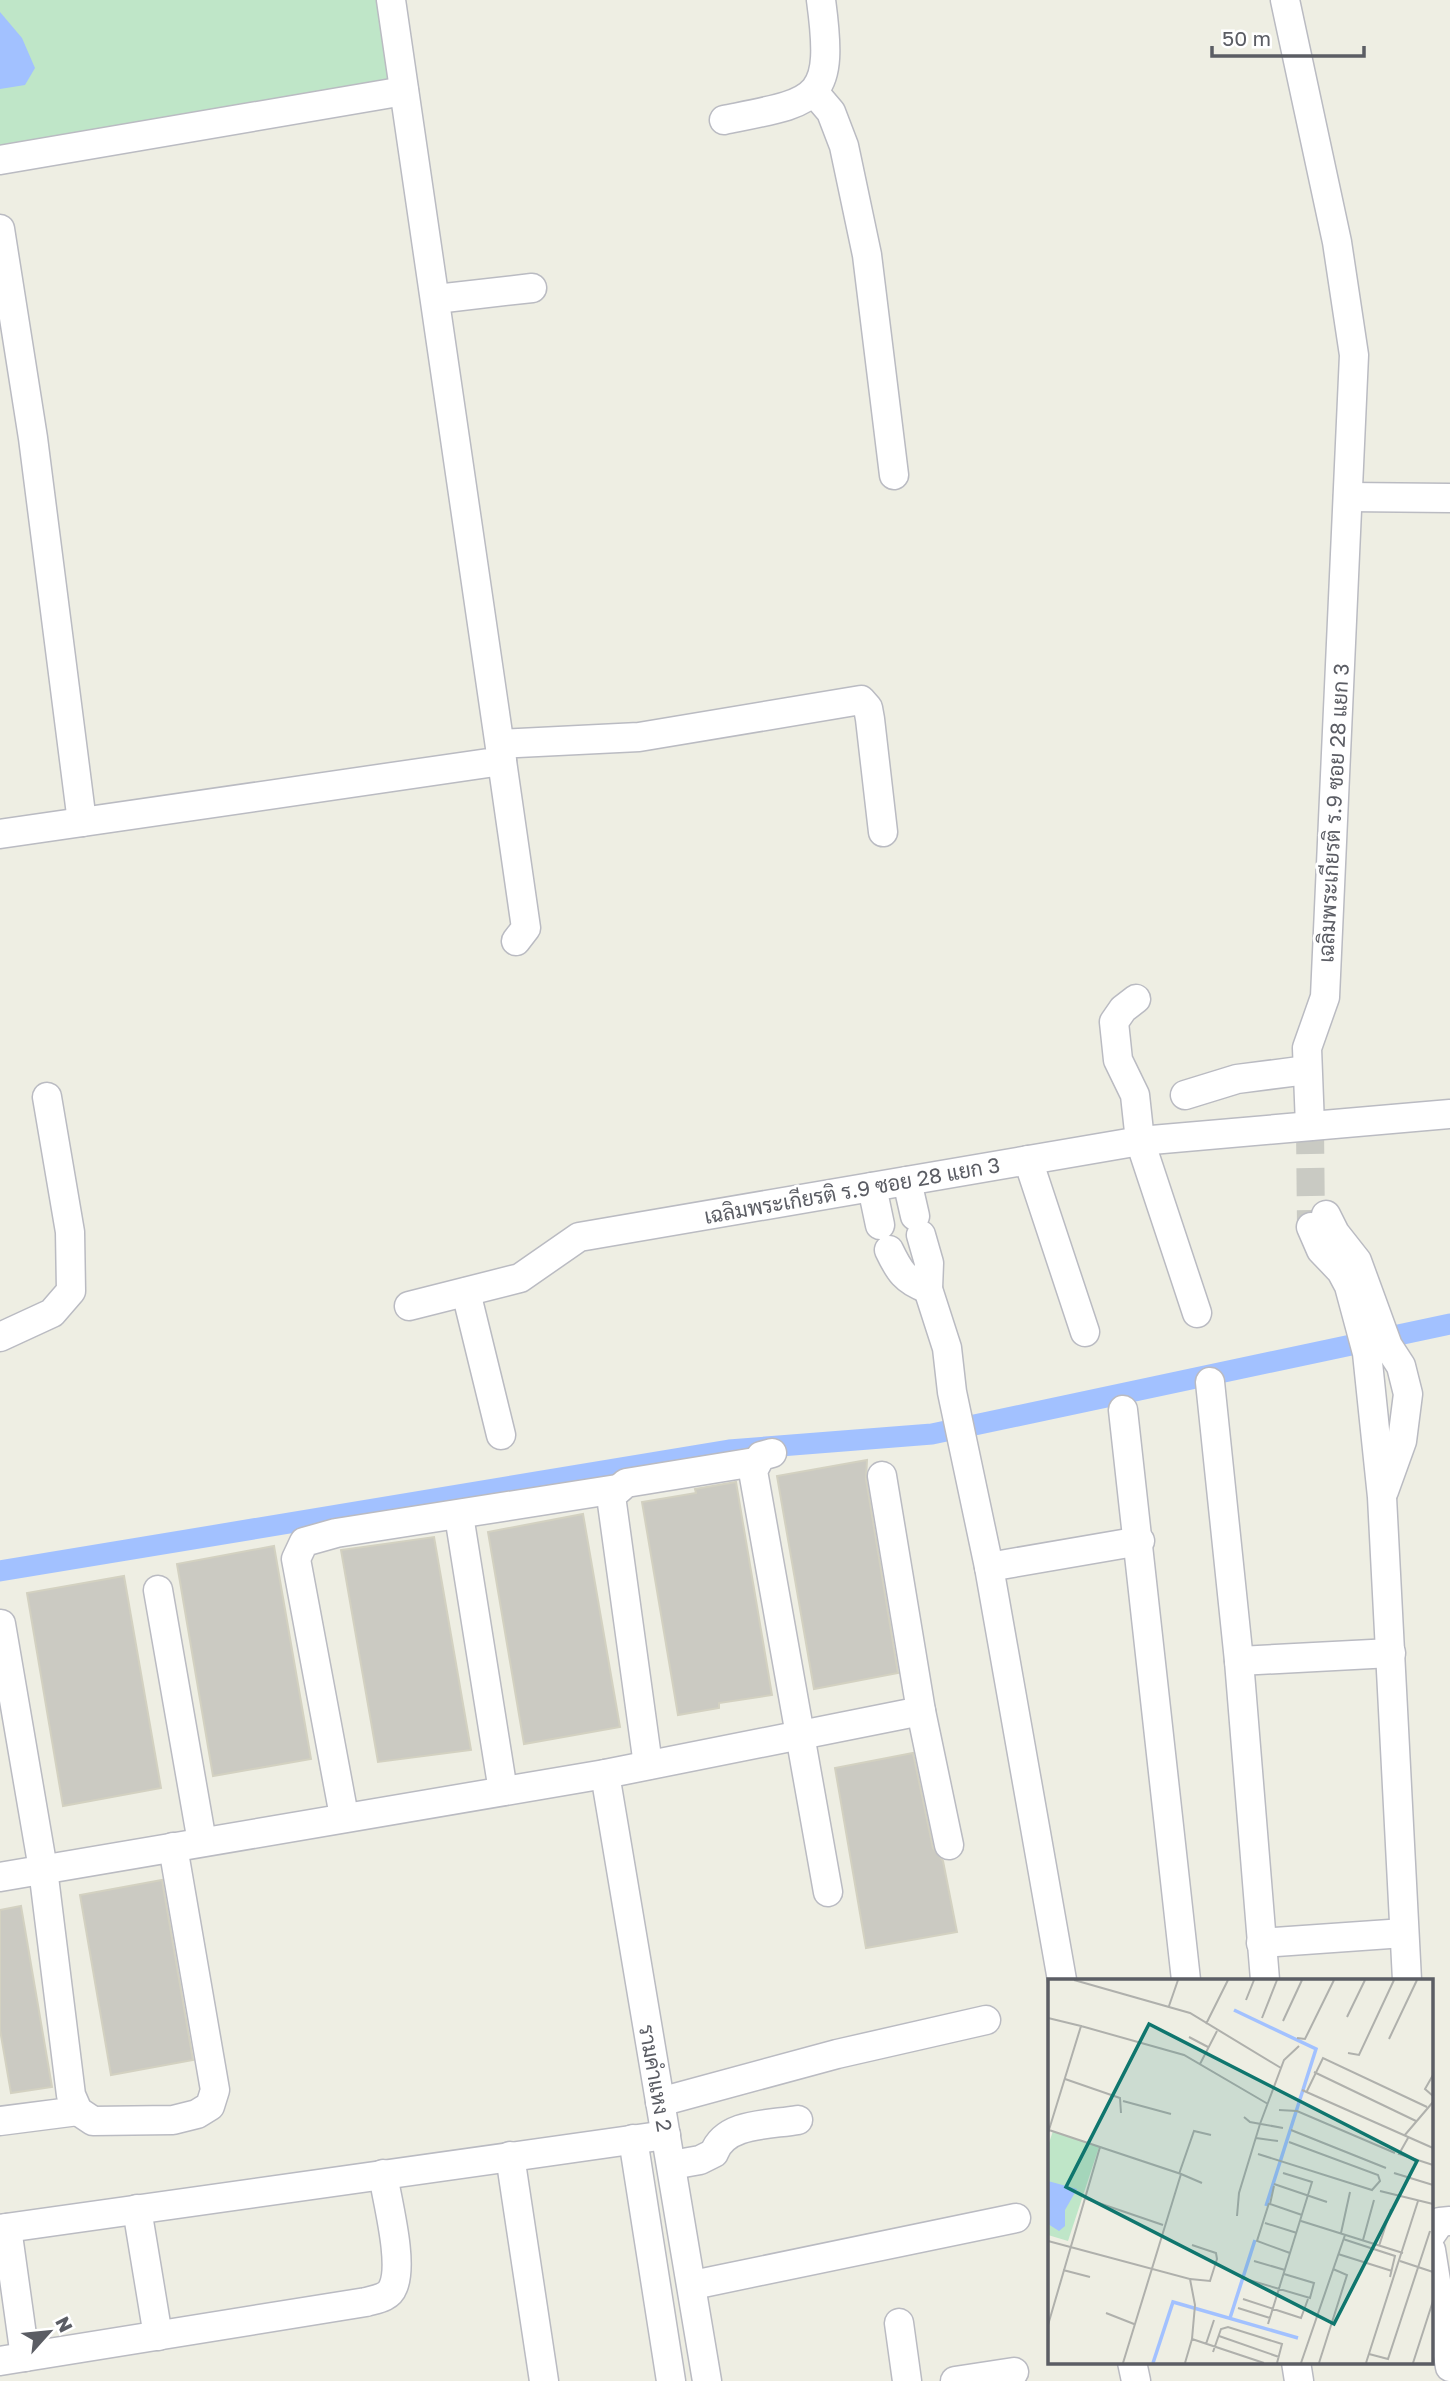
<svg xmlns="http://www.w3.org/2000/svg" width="1450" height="2381" font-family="'Golos Text',Sarabun,sans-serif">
<rect width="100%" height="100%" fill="#eeeee3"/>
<path fill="#bfe6c8" d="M0 0H388L401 83 0 146Z"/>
<path fill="#a2c1ff" d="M0 12 22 38 35 68 25 85 0 89Z"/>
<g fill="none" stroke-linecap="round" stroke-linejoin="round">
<path stroke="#a2c1ff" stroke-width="21" d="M0 1571 729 1450 932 1434 1450 1324"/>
</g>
<g fill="#cbcac2" stroke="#d3d1c1" stroke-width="2">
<path d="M867 1460 866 1479 898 1673 814 1689 777 1476Z"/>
<path d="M736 1482 772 1695 719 1703V1708L678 1715 642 1502 696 1493 695 1489Z"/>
<path d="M583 1514 620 1727 524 1744 488 1532Z"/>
<path d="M434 1537 471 1750 378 1762 341 1550Z"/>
<path d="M274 1546 311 1759 213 1776 177 1564Z"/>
<path d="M124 1576 161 1788 63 1806 27 1593Z"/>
<path d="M913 1753 933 1848 943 1861 957 1932 866 1948 835 1768Z"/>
<path d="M162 1880 193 2060 111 2075 80 1895Z"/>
<path d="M21 1906 52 2087 11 2093 0 2030V1910Z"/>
</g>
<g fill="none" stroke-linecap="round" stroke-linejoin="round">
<path stroke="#c9cac3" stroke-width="28" stroke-dasharray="28 14" stroke-linecap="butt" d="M1310 1126 1311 1227"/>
<defs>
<g id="minor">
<path d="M1285 0 1337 242 1354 355 1325 997 1307 1048 1310 1126"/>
<path d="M814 92 831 112 844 146 867 255 894 475"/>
<path d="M724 120C818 101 835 103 821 0"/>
<path d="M0 160 404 91"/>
<path d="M0 229 33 438 82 822"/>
<path d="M436 299 532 288"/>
<path d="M1348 497 1450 498"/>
<path d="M500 744 639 737 861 700 868 708 870 719 883 832"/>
<path d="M502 761 526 928 516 941"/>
<path d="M0 834 502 761 391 0"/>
<path d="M1136 999 1123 1009 1114 1022 1118 1060 1135 1095 1140 1141 1197 1313"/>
<path d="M1185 1095 1237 1079 1307 1070"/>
<path d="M1028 1160 1085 1332"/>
<path d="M907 1181 915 1216"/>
<path d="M872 1187 880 1225"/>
<path d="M1326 1215 1335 1233 1357 1261 1388 1346 1401 1366 1408 1394 1402 1441 1384 1491"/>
<path d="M1311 1227 1321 1250 1341 1271 1349 1286 1367 1353 1382 1497 1407 1980"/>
<path d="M921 1235 929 1263 928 1289 947 1348 952 1392 989 1567 1062 1980"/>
<path d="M889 1250C899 1271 905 1281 928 1289"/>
<path d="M466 1292 501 1435"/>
<path d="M409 1306 520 1278 579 1237 1140 1141 1450 1114"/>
<path d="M0 1337 52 1313 71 1291 70 1232 47 1097"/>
<path d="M1210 1382 1239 1661 1265 1980"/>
<path d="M1123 1410 1186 1980"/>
<path d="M772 1453 761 1456 753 1471 828 1892"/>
<path d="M461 1528 503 1791"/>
<path d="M989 1567 1140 1541"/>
<path d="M158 1590 202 1842"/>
<path d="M1 1624 43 1869 71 2095 78 2111 93 2121 173 2120 197 2114 210 2106 215 2090 173 1847"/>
<path d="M1239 1661 1391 1653"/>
<path d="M921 1711 949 1845"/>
<path d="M648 1765 611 1496 626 1483 755 1462"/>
<path d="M605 1774 707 2381"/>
<path d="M344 1816 296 1559 304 1542 336 1533 617 1489"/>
<path d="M0 1877 605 1774 921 1711 882 1476"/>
<path d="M1261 1943 1404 1933"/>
<path d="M660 2102 837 2054 986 2020"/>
<path d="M0 2121 78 2111"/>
<path d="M633 2139 671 2381"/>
<path d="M510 2156 544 2381"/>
<path d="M672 2165 700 2160 714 2153C725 2122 770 2125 798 2120"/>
<path d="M137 2209 158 2336"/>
<path d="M7 2228 25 2357"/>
<path d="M0 2229 666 2135"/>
<path d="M1431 2235 1440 2222 1450 2221"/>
<path d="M1431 2250 1450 2367"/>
<path d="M693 2285 1016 2218"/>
<path d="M899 2323 907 2381"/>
<path d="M0 2361 366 2302C376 2299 389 2298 393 2287 404 2263 387 2201 383 2174"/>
<path d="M1132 2362 1136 2381"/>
<path d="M1296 2362 1299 2381"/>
<path d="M955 2381 1014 2372"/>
</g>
</defs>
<use href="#minor" stroke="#babbc2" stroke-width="31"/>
<use href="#minor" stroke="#fff" stroke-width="28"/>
</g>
<g text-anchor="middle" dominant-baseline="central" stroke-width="6" stroke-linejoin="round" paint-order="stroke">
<g font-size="21" fill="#5b5d64" stroke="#fff">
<text transform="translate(1333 813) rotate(-87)">เฉลิมพระเกียรติ ร.9 ซอย 28 แยก 3</text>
<text transform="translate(852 1190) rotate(-10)">เฉลิมพระเกียรติ ร.9 ซอย 28 แยก 3</text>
<text transform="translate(656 2078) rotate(80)">รามคำแหง 2</text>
</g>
</g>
<g transform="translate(1048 1979)">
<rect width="385" height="385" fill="#eeeee3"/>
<path d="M5 152 51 168 20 262 0 256V167Z" fill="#bfe6c8"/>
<path d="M0 202 29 210 17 231V247L11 252 0 245Z" fill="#a2c1ff"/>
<path fill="none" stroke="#a2c1ff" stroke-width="3.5" d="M186 31 268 70 218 227M182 339 207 261M105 384 125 323 250 359"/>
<path fill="none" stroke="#afb0ac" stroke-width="2" d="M26 1 142 34 233 89M198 21 206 1M121 27 130 1M299 38 317 1M0 39 33 47 0 154M214 39 229 1M235 42 254 1M158 45 180 1M33 47 136 76 220 125M141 58 160 68M249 59 257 60 286 1M341 60 369 1M300 74 311 76 346 1M152 85 169 52M266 93 368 142M385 96 377 110 385 117M17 100 72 119 73 134M254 111 385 169M259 112 275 79 379 128M75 122 123 135M231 131 249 132 347 174M196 138 202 143 235 149M1 151 133 195 75 384M243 151 338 189M356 157 385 123M208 159 230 162M360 159 351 175 385 186M210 175 324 211 332 202 330 196 241 163M346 194 385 206M131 195 146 152 163 156M133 195 154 204M226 205 279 223M226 207 222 225 254 236M332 212 385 225M36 219 115 246M221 224 209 262 242 274M189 237 191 214 212 145 236 81 251 67M253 242 355 274M217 244 249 254M293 254 302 213M295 260 347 277 342 298M315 261 326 221M0 262 142 300 147 326 144 360 216 384M331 267 343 230M290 275 344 292M206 282 237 291M352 282 385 293M15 291 42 298M142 300 162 302 169 280 168 274 144 266M201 301 262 319 266 304 236 295M195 320 253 339 260 320M190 329 222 339M58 334 86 345M220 345 264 203 235 194M0 346 52 168M171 357 231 378M158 365 166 341M165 373 173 350 180 348 234 365 229 384M321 375 340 380 382 252M137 384 144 360M253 384 297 256M271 384 299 296 285 290M318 384 370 222M365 384 385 322"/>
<path fill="#0f766e" fill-opacity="0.15" stroke="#0f766e" stroke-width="3.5" d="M101 45 369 182 286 345 18 208Z"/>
<rect width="385" height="385" fill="none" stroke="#5b5d64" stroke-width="3.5"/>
</g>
<g transform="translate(49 2332) rotate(63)" stroke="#ffffff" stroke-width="5" paint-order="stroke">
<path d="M0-5L12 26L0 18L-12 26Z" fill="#5b5d64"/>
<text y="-10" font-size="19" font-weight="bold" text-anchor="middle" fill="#5b5d64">N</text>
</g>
<path d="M1212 46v10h152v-10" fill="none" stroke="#5b5d64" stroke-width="3.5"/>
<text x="1222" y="46" font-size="21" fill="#5b5d64" stroke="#ffffff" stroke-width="5" paint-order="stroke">50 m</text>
</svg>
